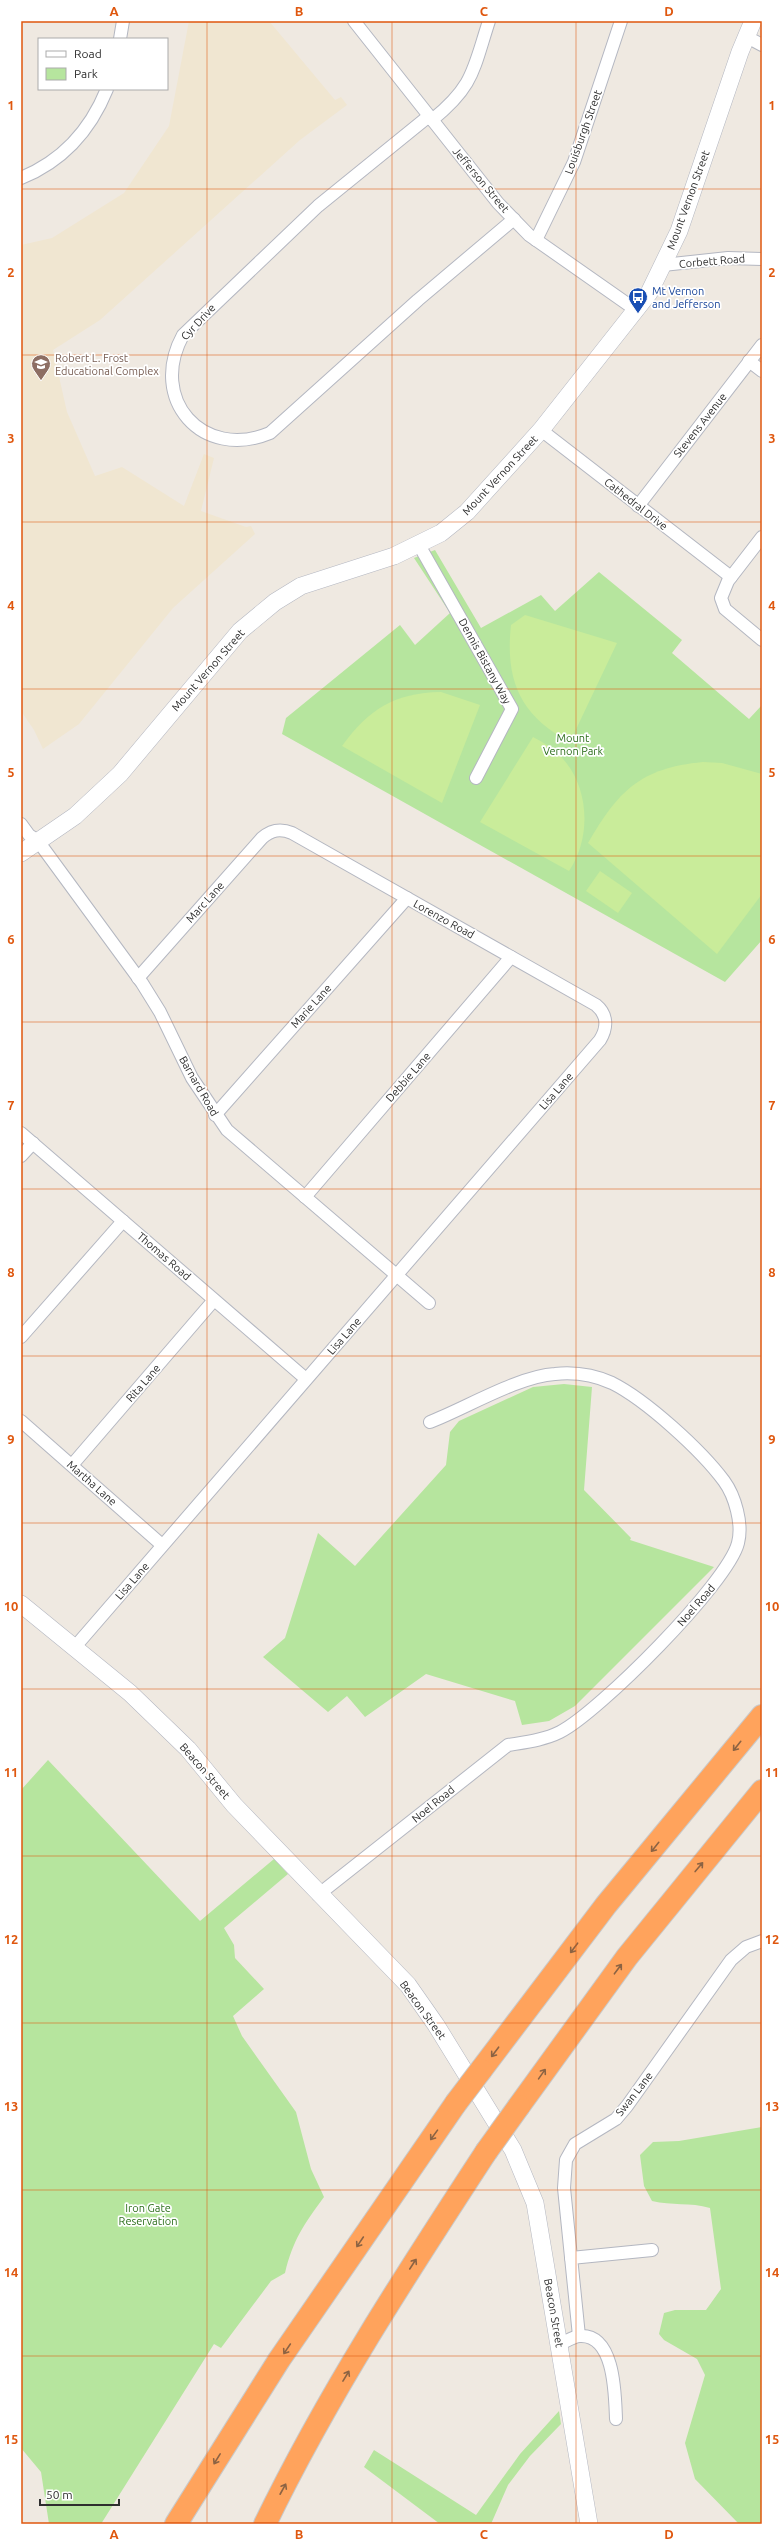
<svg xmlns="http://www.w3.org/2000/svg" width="783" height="2545" font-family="Ubuntu,sans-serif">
<rect width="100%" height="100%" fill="#efe9e1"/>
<path fill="#f0e6d1" d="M189 21H269L335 100 341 97 347 105 300 140 100 320 53 350 67 412 95 476 122 467 184 506 204 454 214 458 201 511 246 527 251 526 255 534 173 608 79 724 43 749 34 730 21 711V245L52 238 124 193 169 126Z"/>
<g fill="#b6e59e">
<path d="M435 550 481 628 541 595 555 611 599 572 682 640 672 653 749 719 762 705V940L725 982 282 734 286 718 400 625 415 645 450 613 414 558Z"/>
<path d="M564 1384 592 1387 584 1490 631 1538 630 1540 714 1567 575 1706 549 1721 522 1725 515 1701 426 1674 365 1717 347 1696 328 1712 263 1657 285 1638 318 1533 355 1566 446 1465 450 1432 459 1421 533 1387Z"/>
<path d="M48 1760 200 1921 274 1859 288 1874 224 1928 234 1945 235 1958 264 1989 233 2016 242 2036 296 2112 311 2169 324 2197C304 2224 293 2240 285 2273L271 2281 221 2348 214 2344 101 2524H49L41 2472 21 2448V1790Z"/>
<path d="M762 2127V2524H739L695 2479 685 2443 705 2375 697 2359 664 2340 659 2334 664 2313 675 2310H706L721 2289 710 2208C690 2202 672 2206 652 2201L644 2186 640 2155 653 2142 679 2141Z"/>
<path d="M559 2411 561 2424 530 2456 508 2485 491 2524H440L364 2467 374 2450 476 2515 520 2454Z"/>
</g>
<g fill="#c9ec9a">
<path d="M525 615 617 643 570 742C520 716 505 680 511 625Z"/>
<path d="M441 692 480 705 442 803 342 746C369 709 394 693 441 692Z"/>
<path d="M533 737C544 743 555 749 563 759 590 789 591 839 569 871L480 822Z"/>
<path d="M703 762 722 763 762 774V894L717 954 588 843C618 791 640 768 703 762Z"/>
<path d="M600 871 632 893 618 913 586 891Z"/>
</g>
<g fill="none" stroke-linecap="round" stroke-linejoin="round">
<defs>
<g id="street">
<path d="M354 21 498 203 529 235 636 310"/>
<path d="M747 37 762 45"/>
<path d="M120 39 123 21"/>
<path d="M429 116 318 206 183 335C148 399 202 461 270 433L418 300 514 219"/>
<path d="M432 120C474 86 473 70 489 21"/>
<path d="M21 178C63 161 90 131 107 89"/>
<path d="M536 240 574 162 621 21"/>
<path d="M663 265 728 258 762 259"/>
<path d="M749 361 762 371"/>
<path d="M541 430 731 577"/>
<path d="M638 506 762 345"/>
<path d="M762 537 728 581 721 598 725 609 762 640"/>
<path d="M419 545 512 709 476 778"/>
<path d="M21 824 29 835 38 841 142 983 160 1012 192 1078 227 1130 429 1303"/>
<path d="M215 1115 407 898"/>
<path d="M21 1133 306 1379"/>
<path d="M21 1156 33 1143"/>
<path d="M305 1197 511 957"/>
<path d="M21 1337 123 1221"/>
<path d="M21 1421 162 1545"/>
<path d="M72 1465 214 1300"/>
<path d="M74 1648 600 1040C608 1027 607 1014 596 1005L292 833C280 828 271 830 262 838L138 978"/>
<path d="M318 1895 508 1745C526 1742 544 1740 560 1732 598 1713 728 1583 738 1543 743 1524 735 1496 724 1481 701 1450 646 1400 612 1383 594 1375 574 1372 555 1374 519 1376 466 1408 430 1422"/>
<path d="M571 2258 652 2250"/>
<path d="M579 2336 564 2188 566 2160 575 2144 616 2119 627 2106 731 1960 746 1947 762 1941"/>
<path d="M560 2344C565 2342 574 2336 580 2336 615 2334 615 2395 616 2419"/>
</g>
<g id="secondary">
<path d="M21 853 75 816 120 774 240 631 275 602 301 586 394 556 441 533 467 512 541 430 649 293 679 231 740 52 753 21"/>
<path d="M21 1604 130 1693 188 1749 234 1805 408 1985 436 2025 513 2150 535 2203 589 2524"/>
</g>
<g id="highway">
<path d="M481 2070 606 1905 762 1716"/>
<path d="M519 2106 627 1957 762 1791"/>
<path d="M176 2524 279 2360 456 2103"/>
<path d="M265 2524C328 2394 407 2273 486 2152"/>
</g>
</defs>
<use href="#street" stroke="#b4b7c1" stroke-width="14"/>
<use href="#secondary" stroke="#b4b7c1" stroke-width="18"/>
<use href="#highway" stroke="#c9c9c9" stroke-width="24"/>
<use href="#street" stroke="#fff" stroke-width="12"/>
<use href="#secondary" stroke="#fff" stroke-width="17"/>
<use href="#highway" stroke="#ffa35c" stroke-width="22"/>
<defs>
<g id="highway-bridge">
<path d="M456 2103 481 2070"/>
<path d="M486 2152 519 2106"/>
</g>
</defs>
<use href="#highway-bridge" stroke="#c9c9c9" stroke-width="24" stroke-linecap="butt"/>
<use href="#highway-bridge" stroke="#ffa35c" stroke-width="22"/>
</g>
<defs><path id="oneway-shaft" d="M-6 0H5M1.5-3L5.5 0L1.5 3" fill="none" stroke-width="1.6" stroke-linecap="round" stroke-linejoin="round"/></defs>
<g stroke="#8c6343">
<use href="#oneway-shaft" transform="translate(737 1746) rotate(129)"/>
<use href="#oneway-shaft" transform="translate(655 1847) rotate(129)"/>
<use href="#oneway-shaft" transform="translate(699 1867) rotate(-50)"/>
<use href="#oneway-shaft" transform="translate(574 1948) rotate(127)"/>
<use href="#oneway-shaft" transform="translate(618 1969) rotate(-53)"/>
<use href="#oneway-shaft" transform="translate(495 2052) rotate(127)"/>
<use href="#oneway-shaft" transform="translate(542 2074) rotate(-55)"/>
<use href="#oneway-shaft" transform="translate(434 2135) rotate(126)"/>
<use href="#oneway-shaft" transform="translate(360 2242) rotate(124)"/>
<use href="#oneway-shaft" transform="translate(413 2264) rotate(-57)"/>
<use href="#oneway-shaft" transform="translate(287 2349) rotate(124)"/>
<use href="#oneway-shaft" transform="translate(346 2376) rotate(-59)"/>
<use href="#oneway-shaft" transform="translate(217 2459) rotate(122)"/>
<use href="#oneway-shaft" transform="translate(283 2489) rotate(-61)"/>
</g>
<path fill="none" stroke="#df570e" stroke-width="1" stroke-opacity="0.55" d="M207 21V2524M392 21V2524M576 21V2524M21 189H762M21 355H762M21 522H762M21 689H762M21 856H762M21 1022H762M21 1189H762M21 1356H762M21 1523H762M21 1689H762M21 1856H762M21 2023H762M21 2190H762M21 2356H762"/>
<defs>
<symbol id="bus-pin" viewBox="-11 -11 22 30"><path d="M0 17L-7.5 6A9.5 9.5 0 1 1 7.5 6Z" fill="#1a4fb4" stroke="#fff"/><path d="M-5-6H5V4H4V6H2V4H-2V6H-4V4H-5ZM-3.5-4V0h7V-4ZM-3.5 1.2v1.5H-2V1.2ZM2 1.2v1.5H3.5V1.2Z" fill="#fff"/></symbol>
<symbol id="school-pin" viewBox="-11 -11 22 30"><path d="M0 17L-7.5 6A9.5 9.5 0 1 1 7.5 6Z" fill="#8d6e63" stroke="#fff"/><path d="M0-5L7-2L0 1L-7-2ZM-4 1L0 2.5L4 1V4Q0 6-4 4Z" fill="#fff"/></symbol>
</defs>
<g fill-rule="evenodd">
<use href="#bus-pin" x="627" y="286" width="22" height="30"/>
<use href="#school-pin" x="30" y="353" width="22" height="30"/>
</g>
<g text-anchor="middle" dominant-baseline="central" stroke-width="3.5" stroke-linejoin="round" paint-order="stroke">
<g font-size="11" fill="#2e2e2e" stroke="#fff">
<text transform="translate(583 132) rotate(-70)">Louisburgh Street</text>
<text transform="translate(481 180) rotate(50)">Jefferson Street</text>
<text transform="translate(688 200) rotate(-70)">Mount Vernon Street</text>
<text transform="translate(712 261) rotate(-5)">Corbett Road</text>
<text transform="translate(198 322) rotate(-47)">Cyr Drive</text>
<text transform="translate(700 425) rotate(-52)">Stevens Avenue</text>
<text transform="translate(500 475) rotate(-47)">Mount Vernon Street</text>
<text transform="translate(636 504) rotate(38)">Cathedral Drive</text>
<text transform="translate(485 661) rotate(61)">Dennis Bistany Way</text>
<text transform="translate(208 670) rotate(-49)">Mount Vernon Street</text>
<text transform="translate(205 902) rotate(-48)">Marc Lane</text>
<text transform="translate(444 919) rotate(29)">Lorenzo Road</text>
<text transform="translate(311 1006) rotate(-48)">Marie Lane</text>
<text transform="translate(408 1077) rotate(-49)">Debbie Lane</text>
<text transform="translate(199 1086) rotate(60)">Barnard Road</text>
<text transform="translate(556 1091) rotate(-49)">Lisa Lane</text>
<text transform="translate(164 1256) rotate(41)">Thomas Road</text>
<text transform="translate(344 1336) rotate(-49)">Lisa Lane</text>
<text transform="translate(143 1383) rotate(-49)">Rita Lane</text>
<text transform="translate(92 1483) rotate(41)">Martha Lane</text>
<text transform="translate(132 1581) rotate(-49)">Lisa Lane</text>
<text transform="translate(696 1605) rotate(-49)">Noel Road</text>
<text transform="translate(205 1771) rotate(49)">Beacon Street</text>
<text transform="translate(433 1804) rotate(-39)">Noel Road</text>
<text transform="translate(423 2010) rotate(54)">Beacon Street</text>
<text transform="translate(634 2094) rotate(-52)">Swan Lane</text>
<text transform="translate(554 2313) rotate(80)">Beacon Street</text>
</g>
<g font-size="11" fill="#164399" stroke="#fff" text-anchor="start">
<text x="652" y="291">Mt Vernon<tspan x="652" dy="13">and Jefferson</tspan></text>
</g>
<g font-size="11" fill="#785e54" stroke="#fff" text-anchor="start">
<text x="55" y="358">Robert L. Frost<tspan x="55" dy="13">Educational Complex</tspan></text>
</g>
<g font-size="11" fill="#2c6e1b" stroke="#fff">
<text x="573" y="738">Mount<tspan x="573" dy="13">Vernon Park</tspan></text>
<text x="148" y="2208">Iron Gate<tspan x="148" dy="13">Reservation</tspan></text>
</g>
</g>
<rect width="783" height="2545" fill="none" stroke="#ffffff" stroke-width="44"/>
<rect x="38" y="38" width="130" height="52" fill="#ffffff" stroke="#ababab"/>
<rect x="46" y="51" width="20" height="6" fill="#ffffff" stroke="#ababab"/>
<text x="74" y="58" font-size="12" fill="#2e2e2e">Road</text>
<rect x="46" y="68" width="20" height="12" fill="#b6e59e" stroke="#ababab"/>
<text x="74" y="78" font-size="12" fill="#2e2e2e">Park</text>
<path d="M40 2499v6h79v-6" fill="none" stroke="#2e2e2e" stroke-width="2"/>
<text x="46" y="2499" font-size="12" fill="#2e2e2e" stroke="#ffffff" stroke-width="3" paint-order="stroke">50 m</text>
<rect x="22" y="22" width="739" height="2501" fill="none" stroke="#df570e" stroke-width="1.5"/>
<g font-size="13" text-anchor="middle" font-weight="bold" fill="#df570e">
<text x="114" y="16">A</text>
<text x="299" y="16">B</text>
<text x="484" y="16">C</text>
<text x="669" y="16">D</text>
<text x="11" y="110">1</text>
<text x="772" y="110">1</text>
<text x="11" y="277">2</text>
<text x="772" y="277">2</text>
<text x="11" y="443">3</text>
<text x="772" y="443">3</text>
<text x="11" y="610">4</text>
<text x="772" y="610">4</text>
<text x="11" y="777">5</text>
<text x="772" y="777">5</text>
<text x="11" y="944">6</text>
<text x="772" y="944">6</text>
<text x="11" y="1110">7</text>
<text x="772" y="1110">7</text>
<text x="11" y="1277">8</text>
<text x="772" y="1277">8</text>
<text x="11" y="1444">9</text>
<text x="772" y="1444">9</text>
<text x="11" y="1611">10</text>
<text x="772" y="1611">10</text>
<text x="11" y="1777">11</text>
<text x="772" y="1777">11</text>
<text x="11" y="1944">12</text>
<text x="772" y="1944">12</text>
<text x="11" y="2111">13</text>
<text x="772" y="2111">13</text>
<text x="11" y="2277">14</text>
<text x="772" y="2277">14</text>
<text x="11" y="2444">15</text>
<text x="772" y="2444">15</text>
<text x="114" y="2539">A</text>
<text x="299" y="2539">B</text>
<text x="484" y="2539">C</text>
<text x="669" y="2539">D</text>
</g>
</svg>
